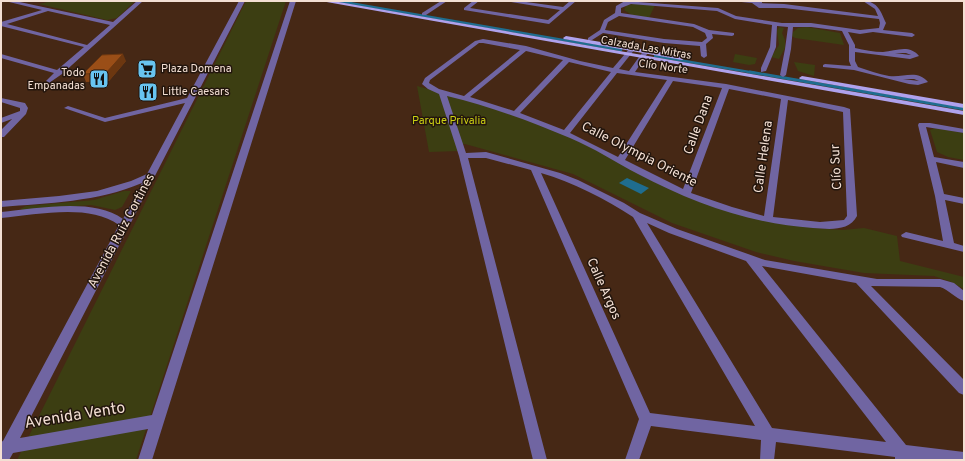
<svg xmlns="http://www.w3.org/2000/svg" width="965" height="461" font-family="Overpass,sans-serif">
<rect width="100%" height="100%" fill="#462815"/>
<g fill="#3c3e12">
<path d="M52 1H135L117 18 107 20 39 4Z"/>
<path d="M246 1H286L136 460H17Z"/>
<path d="M636 3 655 5 649 18 632 15 624 10 626 6Z"/>
<path d="M779 27 784 28 782 33 785 40V48L779 59 771 57 779 45 777 31Z"/>
<path d="M807 27 840 33 844 45 795 38 792 36 793 32 798 28Z"/>
<path d="M735 54 757 58 755 64 749 65 733 62Z"/>
<path d="M794 62 815 65 814 76 798 71Z"/>
<path d="M417 86 473 101 562 133 725 210 815 228 842 230 864 228 897 236 900 261 964 277V289L949 281 934 276 864 273 794 261 756 252 672 223 573 174 465 144 458 145 459 151 429 152Z"/>
<path d="M935 128 964 133V160L948 157 937 152 930 130Z"/>
<path d="M124 191H131L122 207 115 210 91 205 23 210 20 209 26 206 94 200Z"/>
</g>
<path fill="#1f6d8f" d="M627 178 649 188 641 194 619 183Z"/>
<g fill="none" stroke-linecap="round" stroke-linejoin="round">
<g stroke="#1f6d8f" stroke-width="2.5">
<path d="M338 1 621 50"/>
<path d="M655 56 755 73"/>
</g>
<path stroke="#1f6d8f" stroke-width="3" d="M750 72 964 109"/>
<g fill="#7065a2" fill-rule="evenodd">
<path d="M5 1H15L113 22 137 1H143L62 74 49 83 46 81 54 73 1 58V54L57 70 84 47 1 26V22L42 10ZM48 11 110 25 87 45 7 24Z"/>
<path d="M239 1H245L20 438 152 415 290 1H296L152 460H138L148 429 13 453 9 460H1V442L3 441 119 225C88 203 37 215 1 218V212C36 209 93 197 123 219L142 183C98 202 48 203 1 207V201L59 196 97 191 131 181 147 174 185 103 105 122 64 108 68 106 105 118 187 98Z"/>
<path d="M441 1H447L426 15H422V13Z"/>
<path d="M473 1H479L470 8 548 20 560 10 505 1H519L563 7 570 1H576L549 24 464 10V8Z"/>
<path d="M625 1 718 8 736 16 782 23H811L860 30 879 28 880 23 879 19 784 8H759L752 3 731 1H762V3H758L784 4 878 16 875 9 863 1C878 1 881 12 886 23L883 30 912 33 915 35 912 37 873 32 860 34 848 32 855 45V48C864 50 874 52 883 52 896 51 909 44 919 56L910 59 855 52V61L858 67C868 70 878 74 889 76 903 78 917 69 928 82L918 85 909 84 854 70 823 67V65L825 64 851 66 849 61V45L842 31 811 27H793L791 49 786 75 783 77 780 75 785 49 788 27 777 26 776 47 766 71 761 72V68L770 47 772 25 735 19 717 11 631 4 621 8V13L694 24 709 30 734 33V35L732 36 712 34 713 38 706 44 707 56 704 58 701 56 700 46 664 43 603 33 592 40H588V38L600 30 604 20 615 13 616 6ZM619 16 693 27 705 33 707 38 702 42 664 39 605 30 608 22ZM895 53H906L911 55H910ZM903 79H914L919 81Z"/>
<path d="M483 39 526 46 580 61 613 68 630 48 632 47 635 49 619 69 629 71 644 50 646 49 649 51 635 72 726 84 844 107 850 109 857 216C849 232 828 229 813 228 751 224 693 203 638 174 615 162 594 148 570 138 530 121 489 106 447 96L466 153 486 152 560 173 578 180 624 203 640 213 677 229 765 260 877 279H940L954 283 964 291V301C955 298 949 290 940 287L871 286 964 380V395L959 393 856 283 762 266 906 445 964 452V460H895V457L776 442 774 460H760L761 440 651 426 639 460H625L639 419 531 170 486 158H468L547 460H533L459 156 439 94 428 89 422 84 425 78 475 41ZM479 43H483L520 50 464 96 439 89 429 83 430 80ZM526 51 563 60 514 111 470 97ZM569 62 611 72 564 130 520 113ZM617 73 667 80 618 157 570 133ZM673 81 722 88 683 189 625 160ZM729 89 781 99 764 216 732 207 691 193ZM788 100 843 112 847 216 844 220 820 222 773 217ZM541 173C573 182 605 199 633 217L755 426 650 413ZM647 223 669 233 746 261 886 442 772 428Z"/>
<path d="M1 98 25 103 28 108 26 114 4 137H1V130L12 119 1 123V118L20 111V108L1 102Z"/>
<path d="M919 123H930L964 129V133L926 127 934 157 964 162V168L936 162 944 194 964 198V204L945 200 954 243 964 246V252L902 237 901 235 906 232 943 241 935 196 918 125Z"/>
</g>
<g fill="#afa2ed" fill-rule="evenodd">
<path d="M321 1H333L964 111V115Z"/>
<path d="M566 36 682 56 685 58 682 60 564 39 563 38Z"/>
<path d="M802 76 964 104V108L800 79 799 78Z"/>
</g>
</g>
<path fill="#844314" d="M126 61 109 81 86 82 83 74Z"/>
<path fill="#6c3710" d="M123 54 126 61 109 81 106 73Z"/>
<path fill="#9a4e17" stroke="#6c3710" d="M123 54 106 73 83 74 102 55Z"/>
<defs>
<symbol id="supermarket-square" viewBox="-11 -11 22 22"><rect x="-9" y="-9" width="18" height="18" rx="4" fill="#68c4f0" stroke="#22150d"/><path d="M-6-5.5h2.5l.6 2H6L4.5 2H-2.5L-4.4-4H-6ZM-1.5 3.2a1.3 1.3 0 1 0 .1 0ZM3 3.2a1.3 1.3 0 1 0 .1 0Z" fill="#111"/></symbol>
<symbol id="restaurant-square" viewBox="-11 -11 22 22"><rect x="-9" y="-9" width="18" height="18" rx="4" fill="#68c4f0" stroke="#22150d"/><path d="M-5-6h1v4h1v-4h1v4h1v-4h1v5L-1.5 .5V6h-2V.5L-5-1ZM5-6V6H3V1.5H1.5Q1.5-4 5-6Z" fill="#111"/></symbol>
</defs>
<g fill-rule="evenodd">
<use href="#supermarket-square" x="136" y="58" width="22" height="22"/>
<use href="#restaurant-square" x="88" y="68" width="22" height="22"/>
<use href="#restaurant-square" x="137" y="81" width="22" height="22"/>
</g>
<g text-anchor="middle" dominant-baseline="central" stroke-width="3" stroke-linejoin="round" paint-order="stroke">
<g font-size="11" fill="#f3dfd3" stroke="#22150d">
<text transform="translate(646 48) rotate(10)">Calzada Las Mitras</text>
<text transform="translate(663 67) rotate(8)">Clío Norte</text>
</g>
<g font-size="11" fill="#f3dfd3" stroke="#22150d" text-anchor="start">
<text x="161" y="69">Plaza Domena</text>
<text x="85" y="73" text-anchor="end">Todo<tspan x="85" dy="13">Empanadas</tspan></text>
<text x="162" y="92">Little Caesars</text>
</g>
<g font-size="11" fill="#cdd113" stroke="#22150d">
<text x="449" y="121">Parque Privalia</text>
</g>
<g font-size="13" fill="#f3dfd3" stroke="#22150d">
<text transform="translate(699 125) rotate(-70)">Calle Dana</text>
<text transform="translate(639 155) rotate(27)">Calle Olympia Oriente</text>
<text transform="translate(764 157) rotate(-82)">Calle Helena</text>
<text transform="translate(837 167) rotate(-93)">Clío Sur</text>
<text transform="translate(122 231) rotate(-62)">Avenida Ruiz Cortines</text>
<text transform="translate(603 289) rotate(66)">Calle Argos</text>
</g>
<g font-size="16" fill="#f3dfd3" stroke="#22150d">
<text transform="translate(75 416) rotate(-9)">Avenida Vento</text>
</g>
</g>
<rect width="965" height="461" fill="none" stroke="#f3dfd3" stroke-width="4"/>
</svg>
